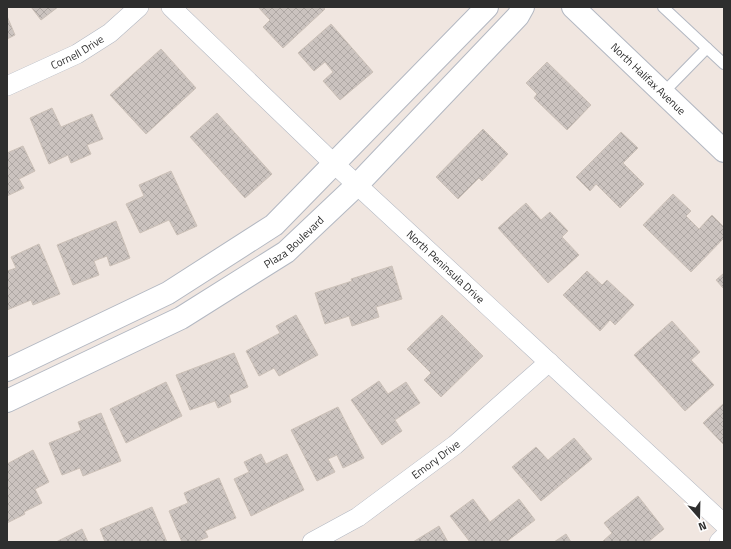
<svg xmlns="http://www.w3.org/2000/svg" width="731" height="549" font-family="'Titillium Web',sans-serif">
<defs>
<pattern id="building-cross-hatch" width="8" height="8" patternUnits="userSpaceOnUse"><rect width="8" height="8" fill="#cbc3bf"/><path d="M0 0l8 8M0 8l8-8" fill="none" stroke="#afa8a4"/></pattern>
</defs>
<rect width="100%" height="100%" fill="#f0e6e0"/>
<g fill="url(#building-cross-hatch)" stroke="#ccc1b8">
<path d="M31 7H58L41 20Z"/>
<path d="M258 7H323L325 9 283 48 263 27 270 20Z"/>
<path d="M7 16 15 35 7 39Z"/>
<path d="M331 24 373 72 340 100 323 81 333 72 325 62 314 71 298 53Z"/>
<path d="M161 49 196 88 146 134 110 95Z"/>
<path d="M547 62 591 105 567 130 534 98 537 94 526 83Z"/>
<path d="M52 108 61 127 92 114 103 139 87 145 91 154 71 163 68 155 49 164 30 118Z"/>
<path d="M217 113 272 174 245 198 190 137Z"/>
<path d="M483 129 508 154 482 181 479 178 458 199 436 177Z"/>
<path d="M621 132 638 148 623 163 644 184 620 208 596 184 590 191 576 177Z"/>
<path d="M23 146 35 171 19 179 24 188 7 196V153Z"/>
<path d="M171 171 197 226 177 235 169 220 140 233 126 204 144 196 139 185Z"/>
<path d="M673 194 691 211 686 216 699 229 712 215 724 227V238L691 272 643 225Z"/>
<path d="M526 203 541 220 550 212 568 231 562 237 579 255 548 283 498 228Z"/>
<path d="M116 221 130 258 110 266 107 256 94 261 99 275 73 285 57 245Z"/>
<path d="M39 244 60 294 33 305 31 300 7 310V271L16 268 11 257Z"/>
<path d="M392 266 402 299 376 307 379 317 352 326 349 316 325 324 315 293 352 281 351 279Z"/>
<path d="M587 271 602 285 607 280 634 305 615 325 610 320 600 331 563 295Z"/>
<path d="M724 273V289L716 280Z"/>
<path d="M296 315 318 355 279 376 274 368 259 376 246 351 280 333 276 326Z"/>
<path d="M442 315 483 356 441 397 424 380 431 373 407 349Z"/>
<path d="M672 321 700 352 691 360 714 385 685 411 634 355Z"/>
<path d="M234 353 248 387 229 395 231 402 218 408 215 401 190 410 176 375Z"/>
<path d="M379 381 388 394 406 382 420 403 395 420 402 431 382 445 351 400Z"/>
<path d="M166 382 182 416 126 443 110 409Z"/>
<path d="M724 403V445L703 423Z"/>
<path d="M338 407 364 458 343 468 337 455 328 459 335 472 317 481 291 430Z"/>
<path d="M101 413 121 461 83 476 80 468 62 475 49 443 81 430 78 422Z"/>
<path d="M574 438 592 459 541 501 512 467 536 447 548 460Z"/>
<path d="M33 450 49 482 35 489 42 503 24 512 25 514 7 523V464Z"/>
<path d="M261 454 266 464 287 454 304 490 251 516 234 479 249 472 244 462Z"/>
<path d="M219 478 236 518 205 531 208 537 196 542H182L169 511 188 503 184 493Z"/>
<path d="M638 496 664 529 648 542H602L612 533 604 523Z"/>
<path d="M473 499 490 522 519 499 535 520 506 542H470L450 516Z"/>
<path d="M152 507 167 542H105L100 529Z"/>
<path d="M439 526 448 542H413Z"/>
<path d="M82 529 88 542H56Z"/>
<path d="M566 534 571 542H554Z"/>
</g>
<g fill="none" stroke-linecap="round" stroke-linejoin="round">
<defs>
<g id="service">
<path d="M663 7 724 64"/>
<path d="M663 93 707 48"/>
</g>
<g id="minor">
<path id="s1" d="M171 7 329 159 724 524"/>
<path id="s2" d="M7 86 77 54 110 33 139 7"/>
<path id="s3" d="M312 542 358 517 455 445 549 362"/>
<path d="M719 542 724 537"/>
</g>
<g id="tertiary">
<path id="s4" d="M573 7 724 151"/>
<path d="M7 370 168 293 274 225 487 7"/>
<path id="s5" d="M7 401 181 318 286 252 358 184 518 16 523 7"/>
</g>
</defs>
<use href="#service" stroke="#b3b8c2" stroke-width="12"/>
<use href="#minor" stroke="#b3b8c2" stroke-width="20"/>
<use href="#tertiary" stroke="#b3b8c2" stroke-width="24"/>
<use href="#service" stroke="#fff" stroke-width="10"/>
<use href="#minor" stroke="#fff" stroke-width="19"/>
<use href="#tertiary" stroke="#fff" stroke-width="22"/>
</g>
<g text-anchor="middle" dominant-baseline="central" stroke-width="3" stroke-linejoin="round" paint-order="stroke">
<g font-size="11" fill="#2e2e2e" stroke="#fff">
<text stroke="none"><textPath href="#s2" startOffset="78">Cornell Drive</textPath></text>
<text stroke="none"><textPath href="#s4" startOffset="104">North Halifax Avenue</textPath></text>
<text stroke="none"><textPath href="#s5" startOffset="329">Plaza Boulevard</textPath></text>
<text stroke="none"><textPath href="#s1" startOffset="378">North Peninsula Drive</textPath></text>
<text stroke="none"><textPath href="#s3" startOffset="149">Emory Drive</textPath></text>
</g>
</g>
<rect width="731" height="549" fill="none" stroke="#2e2e2e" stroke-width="16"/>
<g transform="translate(699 517) rotate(160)" stroke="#ffffff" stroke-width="3" paint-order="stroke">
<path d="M0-3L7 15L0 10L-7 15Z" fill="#2e2e2e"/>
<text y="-6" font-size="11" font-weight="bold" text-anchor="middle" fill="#2e2e2e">N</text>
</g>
</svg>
